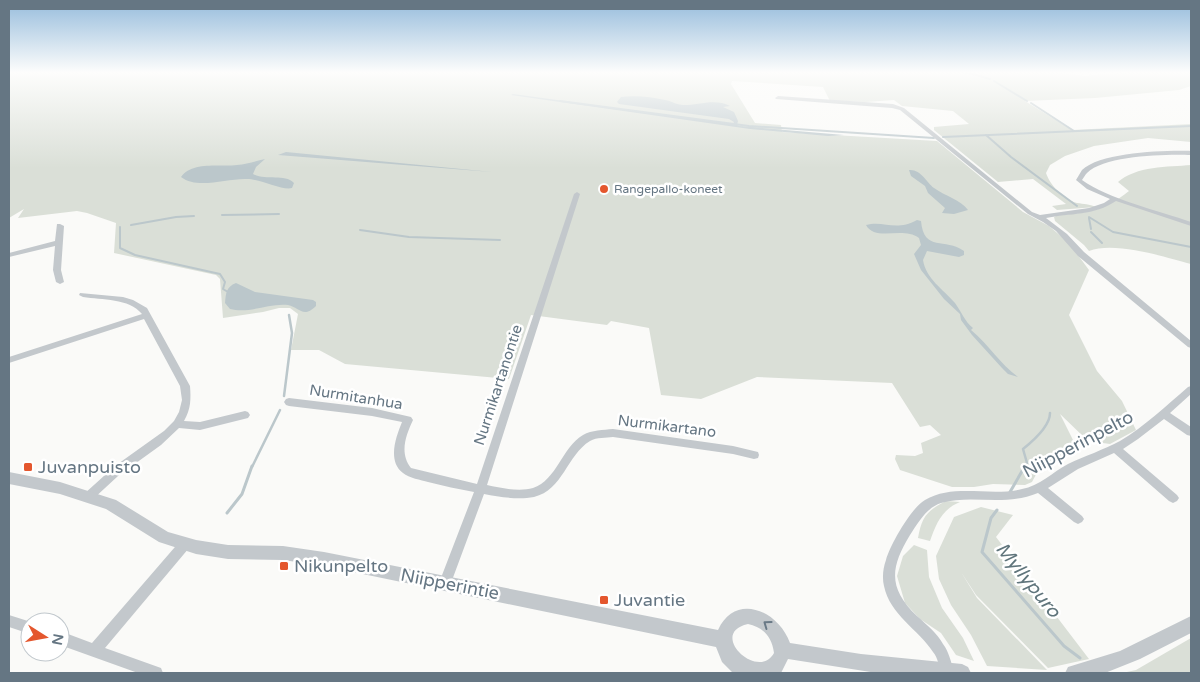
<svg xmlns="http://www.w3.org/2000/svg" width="1200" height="682" font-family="'Varela Round',sans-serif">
<rect width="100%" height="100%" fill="#fafaf8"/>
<g fill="#dadfd7">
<path d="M9 72H1052L1085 76 1131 72H1191V86L1179 90 1095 98 1025 101 1072 130 1191 124V142L1148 138 1094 146 1065 156 1050 165 1046 173C1050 185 1063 199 1077 203 1084 204 1089 204 1096 207L1057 210 1052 206 1066 204 1033 179 998 182 934 130V127L969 124 953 111 902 106 894 100 866 102 830 101 823 87 732 81 731 84 755 123 781 125 782 132 937 141 1023 212 1049 226 1069 243 1089 270 1069 315 1097 371 1122 401 1136 430 1110 444 1088 441 1060 414 1074 442 1058 462C1043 464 1039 469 1032 482L1025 485 993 484 974 487H952L900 470 895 459 896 455 915 456 923 453 921 443 941 435 930 425 920 427 892 383 757 377 701 399 661 395 649 328 611 321 607 325 531 315 509 379 345 364 319 350H291L298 314 290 308H279L263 312 223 318 220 279 216 275 114 253 116 223 87 213 77 211 18 218 24 209 9 218Z"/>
<path d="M1191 165V264C1164 257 1115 241 1089 251L1084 245 1055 221 1054 217 1058 215C1091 212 1102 212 1129 191L1118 182C1136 166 1168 167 1191 165Z"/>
<path d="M946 501 960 502C942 509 936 524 930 541L918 538C922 516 927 511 946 501Z"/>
<path d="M981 507 1013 515 996 537 1089 659 1048 668 976 595 961 572 977 598 1047 670 987 666 971 635 951 605 939 579 936 556 954 517Z"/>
<path d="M914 545 927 550 929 577 942 608 963 638 974 661 956 655 941 633 920 619 905 603 897 576 903 556Z"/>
<path d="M1191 638V673H1122L1136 670Z"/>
</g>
<g fill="#bbc7cb">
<path d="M513 94 733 124 734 122 729 119 619 104 617 102 621 97C636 95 651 97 665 100 672 101 676 105 684 105 698 105 716 98 730 106L723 107 734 112 738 121 737 125 740 126 844 135 828 136 750 129 511 95Z"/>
<path d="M286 152 492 172 278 155Z"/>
<path d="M265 159 256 167 253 174C266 181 284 173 294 183L292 188C283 191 260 179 247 179 227 178 198 190 181 177 192 161 220 167 237 165 247 164 256 161 265 159Z"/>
<path d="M909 170C921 169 926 182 934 188 945 196 961 200 968 210L954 214 942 213 945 208 928 193 925 186 911 176Z"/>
<path d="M917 220 921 221C924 253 945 237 964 251V255L959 257 927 251 923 260C926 279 943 289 955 303 961 311 965 322 973 328L971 330C989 345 1000 364 1018 377L1008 374 1002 368 972 335 961 320 960 314 944 299 921 270 914 254 921 245 919 238C903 226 875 242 866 225 884 220 895 232 917 220Z"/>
<path d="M236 283 255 292 313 300 316 302V306C303 319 299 307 288 305 268 303 250 314 230 309L225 303C226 293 226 287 236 283Z"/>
</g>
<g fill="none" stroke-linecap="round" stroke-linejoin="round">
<g stroke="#bbc7cb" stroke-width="2">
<path d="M965 72 990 79"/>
<path d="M994 81 1027 101"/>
<path d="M560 101 749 126 934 138"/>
<path d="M1031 103 1074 131"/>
<path d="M986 135 1011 157 1077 206"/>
<path d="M943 137 1191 126"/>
<path d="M222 215 279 214"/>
<path d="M1089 217 1113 232 1191 247"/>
<path d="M1089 218 1091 229"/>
<path d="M131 225 176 217 194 216"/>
<path d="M120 227V248L135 255 220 274 225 282 223 289 228 292"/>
<path d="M360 230 409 237 500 240"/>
<path d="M1091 232 1102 243"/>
</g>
<g stroke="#bbc7cb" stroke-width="2.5">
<path d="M284 396 292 333 289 315"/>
<path d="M252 467 280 410"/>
<path d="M1025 467 1027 463 1023 449C1033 441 1050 426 1050 413"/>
</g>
<g stroke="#bbc7cb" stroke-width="3">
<path d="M1010 492 1025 466"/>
<path d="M997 510 991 518 982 552 1064 646 1080 658"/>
<path d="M227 513 242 494 252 466"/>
</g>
<g fill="#c3c8cc" fill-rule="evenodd">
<path d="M778 96 893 104 904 108 1032 212 1040 215 1089 208 1104 203 1110 199 1087 189 1076 180C1078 177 1080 173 1082 170 1101 152 1166 150 1191 151V155C1167 154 1105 155 1087 173 1085 175 1084 177 1082 180 1108 199 1160 211 1191 222V226L1116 201C1094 216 1070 213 1046 218L1067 234 1084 252 1191 341V348L1188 347 1078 256 1056 231 1043 222 1028 214 900 110 892 108 776 99 775 98Z"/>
<path d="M577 192 580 194 487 485C501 488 519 492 533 488 557 480 562 447 583 435 592 430 603 430 613 429L733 446 758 452 759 455 758 458 754 459 733 454 613 437C606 438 597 437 590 441 567 455 563 490 534 497 518 500 500 497 484 494L451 583 449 587 445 589 441 587 439 583 474 492C459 489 443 486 428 482 421 480 409 478 403 473 387 461 396 437 402 422L372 416 289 406 286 405 284 402 286 399 289 398 372 408 411 417 413 420C406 435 399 453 411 468L477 484 574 194Z"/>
<path d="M57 224H60L64 226 61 270 64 282 60 284 56 282 53 270 55 246 9 257V253L55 241Z"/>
<path d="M80 293 123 297 133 300 147 308 190 386C191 399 191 409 184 421L200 422 245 411 248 412 250 415 248 418 200 430 179 428 161 445 118 476 92 500 88 502 84 500 82 497 84 494 115 466 164 431 174 421 179 412 182 400 180 386 144 319 9 363V357L142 314C129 298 102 300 83 297L79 295Z"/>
<path d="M1191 386V394L1170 413 1191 427V436L1187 435 1164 419 1138 439 1123 449 1177 495 1179 498 1177 501 1173 503 1169 501 1114 453 1078 469 1048 488 1082 516 1084 519 1082 522 1078 524 1074 522 1038 493C1003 507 973 494 941 503 926 508 918 523 910 535 890 568 888 588 917 616 927 625 937 633 943 644 949 652 951 662 954 672L953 673H941C939 666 938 658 933 652 918 629 890 615 884 586 882 578 883 568 886 560 890 545 911 508 925 500 954 483 990 497 1022 489 1039 486 1053 472 1068 464 1085 456 1103 450 1120 441 1145 426 1166 406 1188 387Z"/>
<path d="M185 539 189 540 191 544 189 548 105 648 161 668 163 673H138L60 645V631L92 643 181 540Z"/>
<path d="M9 615 31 622 30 634 9 627Z"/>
</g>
<g fill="#c3c8cc" fill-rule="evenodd">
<path d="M9 472 60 482 116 500 168 532 196 540 228 545 283 546 324 552 718 630C735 592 778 610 790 643L861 654 962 664 968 667 971 673H877L788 659 781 673H733L722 662 716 647 324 566 283 560 228 559 196 554 159 542 106 509 60 494 9 484ZM748 624C763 627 772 637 774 653 758 682 707 633 748 624Z"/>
<path d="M1191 616V633L1140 659 1105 673H1065L1068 667 1120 651Z"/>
</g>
</g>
<defs><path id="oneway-chevron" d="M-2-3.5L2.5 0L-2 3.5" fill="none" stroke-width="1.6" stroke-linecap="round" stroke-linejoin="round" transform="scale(1.25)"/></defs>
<use stroke="#6a7a87" href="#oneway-chevron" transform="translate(767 624) rotate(-144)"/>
<linearGradient id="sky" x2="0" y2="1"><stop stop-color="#96bcdc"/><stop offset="0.43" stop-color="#fdfdfc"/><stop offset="1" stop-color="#fdfdfc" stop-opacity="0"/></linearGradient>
<rect width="1200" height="168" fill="url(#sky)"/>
<g fill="#e4572e" stroke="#fff" stroke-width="2">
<circle cx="604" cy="189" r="5"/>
<rect x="23" y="462" width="10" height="10" rx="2.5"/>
<rect x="279" y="561" width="10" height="10" rx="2.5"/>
<rect x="599" y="595" width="10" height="10" rx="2.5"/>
</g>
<g text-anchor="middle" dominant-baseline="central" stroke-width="5" stroke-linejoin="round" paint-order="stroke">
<g font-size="12" fill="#657683" stroke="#fff" text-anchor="start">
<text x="614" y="189">Rangepallo-koneet</text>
</g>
<g font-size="15" fill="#657683" stroke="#fff">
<text transform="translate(498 385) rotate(-72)">Nurmikartanontie</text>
<text transform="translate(356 397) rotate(9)">Nurmitanhua</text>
<text transform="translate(667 426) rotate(7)">Nurmikartano</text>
</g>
<g font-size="18" fill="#657683" stroke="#fff">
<text transform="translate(1078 444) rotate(-28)">Niipperinpelto</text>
<text transform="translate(450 584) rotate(11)">Niipperintie</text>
</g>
<g font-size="18" fill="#657683" stroke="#fff" text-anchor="start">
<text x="38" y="467">Juvanpuisto</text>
<text x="294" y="566">Nikunpelto</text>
<text x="614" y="600">Juvantie</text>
</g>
<g font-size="19" font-style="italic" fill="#60757c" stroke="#fff">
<text transform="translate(1028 580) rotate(51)">Myllypuro</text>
</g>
</g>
<rect width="1200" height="682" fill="none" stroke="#657683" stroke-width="20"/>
<g transform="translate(45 637) rotate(101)"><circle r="24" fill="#ffffff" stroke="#c1c8cd"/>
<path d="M0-4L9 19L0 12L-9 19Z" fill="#e4572e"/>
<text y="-8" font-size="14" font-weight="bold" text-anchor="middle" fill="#657683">N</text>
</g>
</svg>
